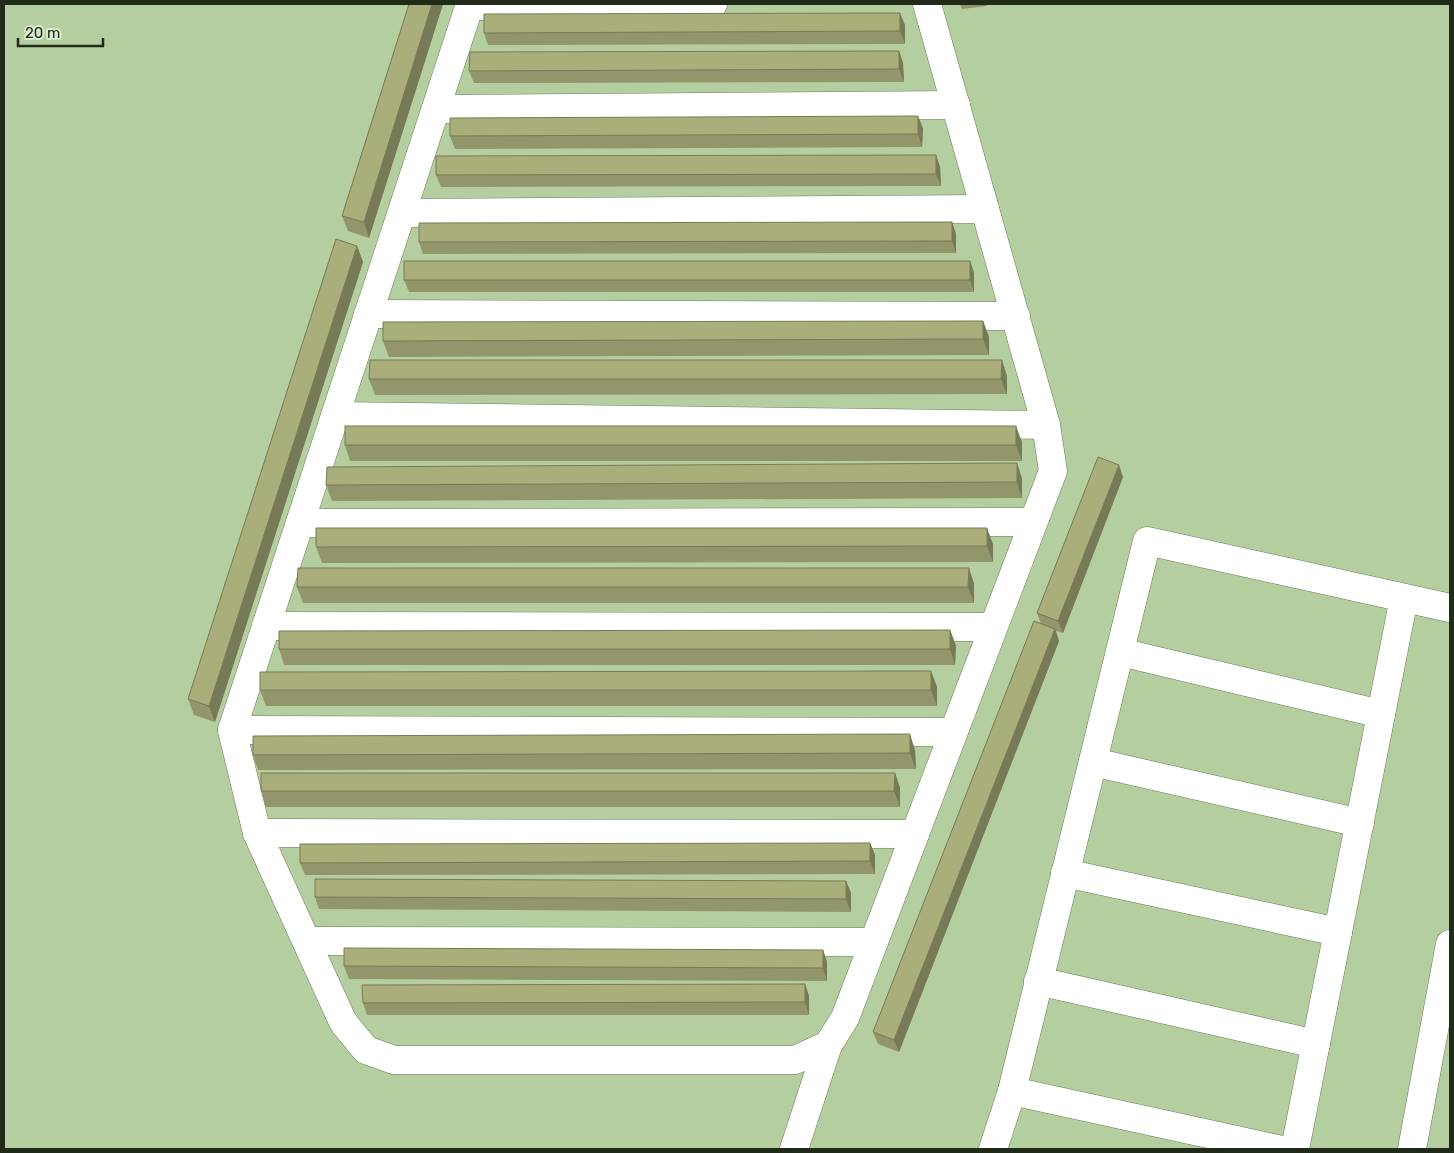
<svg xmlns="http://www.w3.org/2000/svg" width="1454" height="1153" font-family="Rubik,sans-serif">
<rect width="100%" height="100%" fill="#b4cea0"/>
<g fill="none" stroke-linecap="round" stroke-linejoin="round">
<defs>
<g id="minor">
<path d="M470 4 232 730 257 833 343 1022 366 1050 394 1060H795L828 1045 845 1018 1053 471 1046 425 927 4"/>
<path d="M470 6 713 4"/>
<path d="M436 109 956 105"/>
<path d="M402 213 985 209"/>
<path d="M368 314 1016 316"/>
<path d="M335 416 1046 425"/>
<path d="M300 523 1033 522"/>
<path d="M266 626 993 627"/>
<path d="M1120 652 1381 714"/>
<path d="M232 730 953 732"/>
<path d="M1093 762 1360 823"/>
<path d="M257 833 915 834"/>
<path d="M1065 873 1338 932"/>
<path d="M307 941 873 942"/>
<path d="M1038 981 1316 1044"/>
<path d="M1012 1091 1277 1149"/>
<path d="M794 1149 828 1045"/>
<path d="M993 1149 1012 1091 1147 541 1450 608"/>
<path d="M1295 1149 1404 598"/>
<path d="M1412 1149 1450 944"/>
</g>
</defs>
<use href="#minor" stroke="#677f54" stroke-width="29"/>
<use href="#minor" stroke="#fff" stroke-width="28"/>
</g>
<g fill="#92966a">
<path d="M409 4H443L369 238 348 231 342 216Z"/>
<path d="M960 4H987V6L962 9Z"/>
<path d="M905 25V44L488 45 484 33Z"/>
<path d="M899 51 903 63 904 82 474 83 469 71Z"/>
<path d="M923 128 922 147 455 149 450 136Z"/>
<path d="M936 155 940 167 941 186 441 187 436 175Z"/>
<path d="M952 222 956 234V253L423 254 419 242Z"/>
<path d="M357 246 363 262 215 722 194 715 188 699Z"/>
<path d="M970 261 974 273V292H409L404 280Z"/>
<path d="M983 321 989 337V355L389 357 383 341Z"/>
<path d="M1007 376V394L375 395 369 379Z"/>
<path d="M1022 442V461H350L345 445Z"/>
<path d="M1017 463 1022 479V498L332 501 326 485Z"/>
<path d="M1123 477 1063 633 1056 631 1059 641 899 1052 878 1044 873 1032 1041 624 1037 613Z"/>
<path d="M993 544V562L322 563 316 547Z"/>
<path d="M969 568 974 584V603H303L297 587Z"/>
<path d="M950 630 956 646 955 665H284L279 649Z"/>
<path d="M931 671 937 687V706H266L260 690Z"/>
<path d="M915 750 916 769 258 770 253 755Z"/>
<path d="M895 773 900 788V807H266L261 791Z"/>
<path d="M870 843 875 855V874L305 875 300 863Z"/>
<path d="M846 881 851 893V912L319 909 315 897Z"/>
<path d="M823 950 827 962V981L349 979 344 966Z"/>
<path d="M805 984 809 996V1015H367L363 1003Z"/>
</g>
<g fill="#777a56">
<path d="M432 4H443L369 238 364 222Z"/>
<path d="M900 13 905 25V44L900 31Z"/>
<path d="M899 51 903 63 904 82 899 69Z"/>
<path d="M918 116 923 128 922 147 918 134Z"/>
<path d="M936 155 940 167 941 186 936 174Z"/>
<path d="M952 222 956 234V253L952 241Z"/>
<path d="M357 246 363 262 215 722 209 706Z"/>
<path d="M970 261 974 273V292L970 280Z"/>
<path d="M983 321 989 337V355L983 339Z"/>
<path d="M1002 360 1007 376V394L1001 379Z"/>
<path d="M1016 426 1022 442V461L1016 445Z"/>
<path d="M1017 463 1022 479V498L1017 482Z"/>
<path d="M1119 465 1123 477 1063 633 1058 621Z"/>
<path d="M987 528 993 544V562L987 546Z"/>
<path d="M969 568 974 584V603L968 587Z"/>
<path d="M1055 629 1059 641 899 1052 894 1040Z"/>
<path d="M950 630 956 646 955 665 950 649Z"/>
<path d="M931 671 937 687V706L931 690Z"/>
<path d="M910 734 915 750 916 769 910 753Z"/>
<path d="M895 773 900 788V807L894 791Z"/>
<path d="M870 843 875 855V874L870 861Z"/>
<path d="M846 881 851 893V912L846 899Z"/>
<path d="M823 950 827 962V981L823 968Z"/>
<path d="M805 984 809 996V1015L805 1002Z"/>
</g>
<g fill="#aaae7b" stroke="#777a56">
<path d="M409 4H432L364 222 342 216Z"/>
<path d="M900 13V31L484 33V14Z"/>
<path d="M899 51V69L469 71 470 52Z"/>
<path d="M918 116V134L450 136V118Z"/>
<path d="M936 155V174L436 175V156Z"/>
<path d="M952 222V241L419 242V223Z"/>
<path d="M336 239 357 246 209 706 188 699Z"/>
<rect x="404" y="261" width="566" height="19"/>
<path d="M983 321V339L383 341V322Z"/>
<path d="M370 360H1002L1001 379H369Z"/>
<rect x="345" y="426" width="671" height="19"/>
<path d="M1098 457 1119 465 1058 621 1037 613Z"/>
<path d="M1017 463V482L326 485 327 467Z"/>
<path d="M316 528H987V546L316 547Z"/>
<path d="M298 568H969L968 587H297Z"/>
<path d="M1034 621 1055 629 894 1040 873 1032Z"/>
<path d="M950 630V649H279V631Z"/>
<path d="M931 671V690H260V672Z"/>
<path d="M910 734V753L253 755V736Z"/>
<path d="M261 773H895L894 791H261Z"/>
<path d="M870 843V861L300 863V844Z"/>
<path d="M315 879 846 881V899L315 897Z"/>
<path d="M344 948 823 950V968L344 966Z"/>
<path d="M805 984V1002L363 1003 362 985Z"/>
</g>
<rect width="1454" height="1153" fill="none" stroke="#202a18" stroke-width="10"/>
<path d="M18 38v8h85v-8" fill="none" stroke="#202a18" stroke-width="2.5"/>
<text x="25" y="38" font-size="15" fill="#202a18" stroke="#ddead2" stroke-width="4" paint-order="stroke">20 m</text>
</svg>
